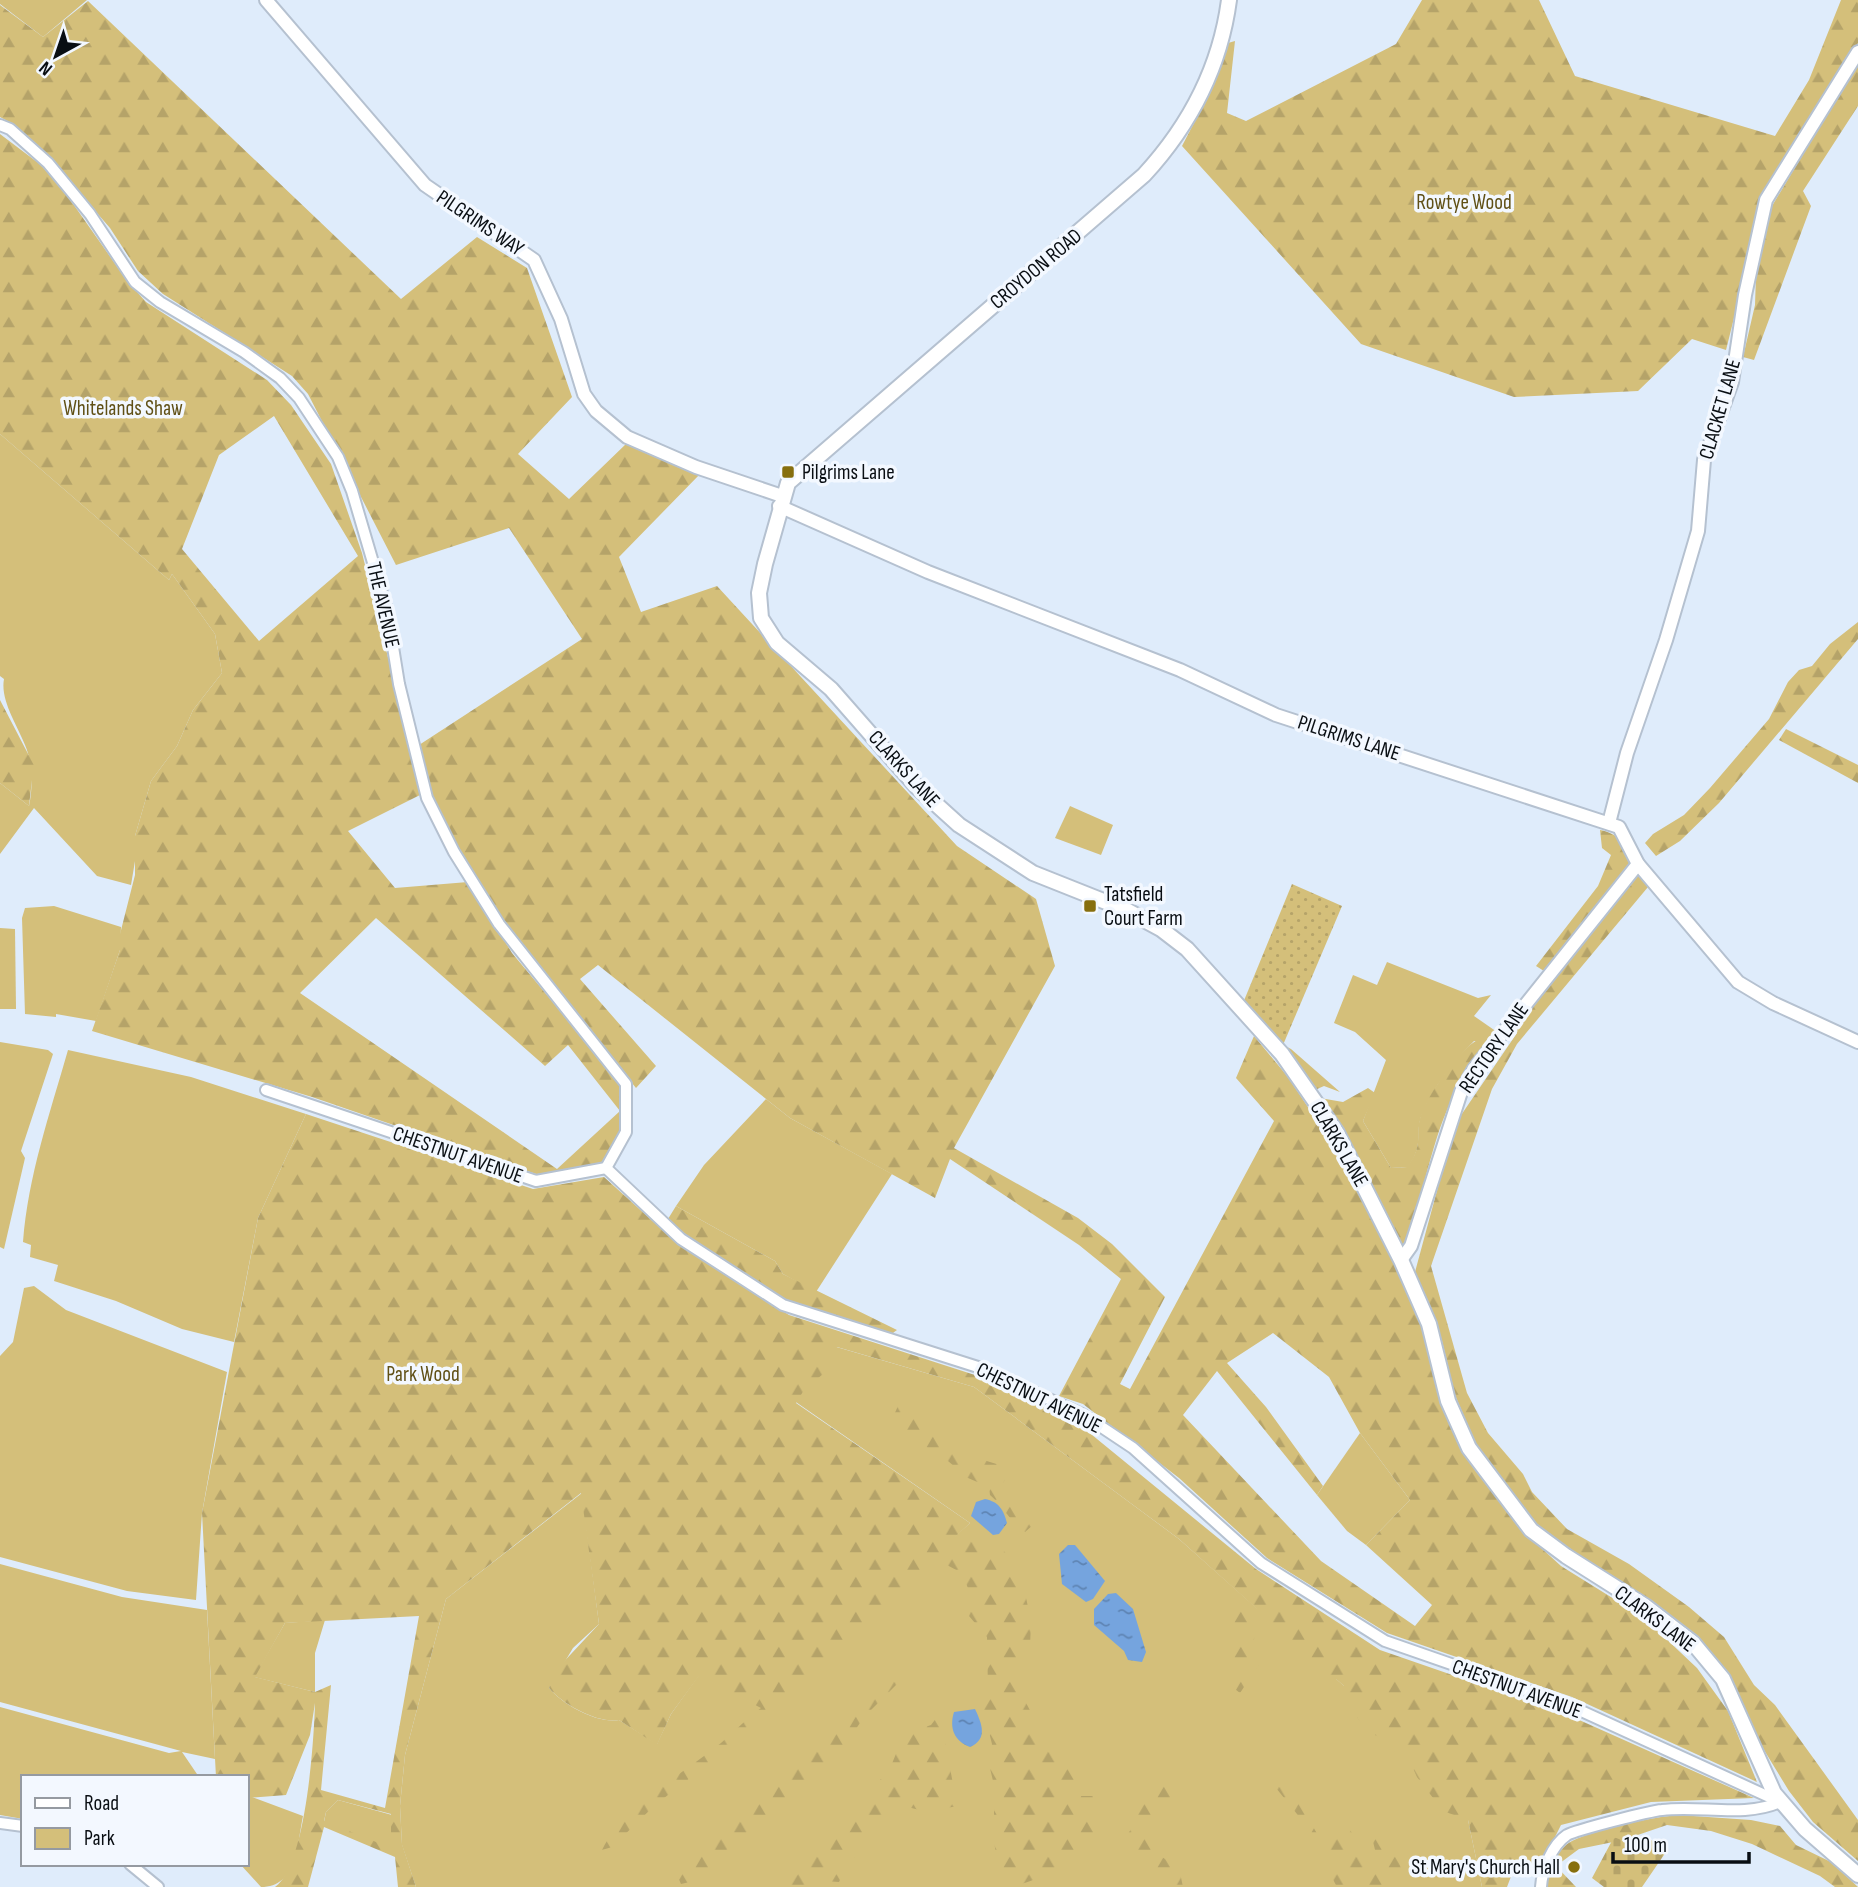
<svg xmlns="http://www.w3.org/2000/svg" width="1858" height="1887" font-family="'Sofia Sans Condensed',sans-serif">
<defs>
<pattern id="forest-firs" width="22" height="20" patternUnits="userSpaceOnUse" patternTransform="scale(1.75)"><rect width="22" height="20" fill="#d4bf7a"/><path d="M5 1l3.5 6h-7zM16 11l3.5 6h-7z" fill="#b5a369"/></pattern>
<pattern id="cemetery-stones" width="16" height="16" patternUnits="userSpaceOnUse" patternTransform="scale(1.75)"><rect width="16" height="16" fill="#d4bf7a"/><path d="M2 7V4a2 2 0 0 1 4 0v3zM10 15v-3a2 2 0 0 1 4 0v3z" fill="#b5a369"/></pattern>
<pattern id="garden-dots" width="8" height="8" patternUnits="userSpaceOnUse" patternTransform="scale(1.75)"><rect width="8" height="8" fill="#d4bf7a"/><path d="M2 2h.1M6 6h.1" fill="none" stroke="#b5a369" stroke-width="1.8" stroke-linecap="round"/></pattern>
<pattern id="water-ripples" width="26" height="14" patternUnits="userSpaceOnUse" patternTransform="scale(1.75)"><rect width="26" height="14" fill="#75a4de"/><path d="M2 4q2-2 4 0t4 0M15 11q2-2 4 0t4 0" fill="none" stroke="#5e84b3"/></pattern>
</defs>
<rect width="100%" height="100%" fill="#dfecfb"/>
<g fill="#d4bf7a">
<path d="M0 0H87L43 37 0 4Z"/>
<path d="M0 434 169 580 172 574 215 634 222 673 193 710 177 746 151 781 135 836 137 849 131 885 97 876 34 808 0 854V783L29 806C33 787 33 763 25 745 17 725 0 700 4 679L0 676Z"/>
<path d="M1070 806 1113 825 1101 855 1055 838Z"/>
<path d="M54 906 121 927 120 950 96 1021 56 1014V1017L25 1014 22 918 25 908Z"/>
<path d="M0 928 15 929 16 1009H0Z"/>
<path d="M1387 962 1478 998 1491 995 1474 1016 1497 1032 1490 1042 1474 1041C1454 1061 1433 1087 1422 1114 1414 1135 1425 1143 1408 1167L1391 1168 1363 1121 1386 1060 1355 1032 1334 1023 1353 975 1377 985Z"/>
<path d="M0 1042 48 1050 53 1054 21 1151 25 1158 4 1249 0 1247Z"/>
<path d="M68 1050 191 1077 306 1114 258 1218 234 1342 182 1329 116 1301 54 1281 58 1265 30 1257 31 1245 23 1242C28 1176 50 1113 68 1050Z"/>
<path d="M766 1099 790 1118 892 1174 816 1292 783 1274 775 1261 676 1206 704 1165Z"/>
<path d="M560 1238 809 1339 974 1387 1179 1539 1462 1791 1482 1887H416L402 1845 400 1806 405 1755 446 1599 582 1493 599 1624 573 1648 549 1688C563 1705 598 1724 619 1720L657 1744 671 1714 699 1675 753 1703 813 1662 970 1523Z"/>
<path d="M34 1286 66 1310 227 1372 202 1513 196 1600 127 1591 0 1557V1356L13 1342 24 1288Z"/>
<path d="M1360 1433 1410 1500 1366 1545 1347 1531 1317 1495Z"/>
<path d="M0 1564 122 1597 207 1610 215 1759 182 1752 199 1777H23V1819L0 1815V1707L169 1753 181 1751 0 1702Z"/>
<path d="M325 1620 315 1653V1692L254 1677 285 1623Z"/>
<path d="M247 1795 303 1816C297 1845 297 1887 261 1887L240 1864H247Z"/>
<path d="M338 1800 392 1815 391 1849 324 1822 326 1812Z"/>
</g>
<g fill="url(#forest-firs)" fill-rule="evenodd">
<path d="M1422 0H1539L1575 76 1775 136 1809 80 1841 0H1858V43L1774 176 1743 271 1742 286 1726 350 1692 339 1638 391 1514 397 1361 344 1182 146 1209 94 1228 43 1235 41 1227 113 1246 121 1396 44Z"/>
<path d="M88 1 401 299 477 237 527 268 572 397 518 454 569 499 627 443 701 473 619 557 641 612 717 586 957 846 1036 899 1055 966 954 1148 1078 1218 1112 1244 1165 1297 1120 1384 1130 1389 1274 1121 1236 1078 1254 1036 1288 1077 1353 1175 1401 1271 1422 1324 1462 1448 1526 1534 1561 1566 1643 1617 1697 1668 1728 1711 1757 1782 1572 1697 1387 1633 1267 1558 1179 1478 1083 1404 1059 1396 1121 1279 1079 1245 950 1159 935 1198 790 1118 598 965 580 979 656 1066 636 1088 492 907 432 802 419 745 582 639 509 528 396 565 308 394 292 376 163 294 138 271 110 228 44 152 13 124 0 117V5L43 37ZM1273 1333 1329 1377 1360 1433 1410 1500 1366 1545 1432 1605 1415 1626 1321 1561 1183 1415 1217 1371 1317 1495 1323 1486 1266 1407 1227 1363Z"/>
<path d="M1858 62V106L1803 191 1811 206 1754 360 1743 357 1755 305 1756 275 1769 211Z"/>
<path d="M0 134 41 165 64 191 128 282 146 302 267 380 291 405 331 464 362 553 422 794 348 831 395 888 468 882 512 953 622 1085V1129L604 1163 562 1173 536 1174 312 1097 92 1031 120 950 118 942 135 875V836L151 781 177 746 193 710 222 673 215 634 172 574 169 580 0 434ZM274 416 358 556 259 641 182 549 219 455ZM376 918 545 1066 568 1045 620 1111 557 1169 300 993Z"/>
<path d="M1858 622V639L1719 803 1680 841 1656 856 1645 843 1653 834 1684 815 1710 788 1769 719 1788 682 1799 670 1812 666 1830 644Z"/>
<path d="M0 700 38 773 32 780 29 806 0 783Z"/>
<path d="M1786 729 1858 765V783L1779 740Z"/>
<path d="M1600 830C1620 834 1625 844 1632 862L1544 971 1536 966 1598 886 1611 855 1602 848Z"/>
<path d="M1637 872 1648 887 1517 1044 1492 1089 1431 1266 1467 1393 1488 1433 1523 1474 1532 1492 1567 1529 1629 1564 1689 1607 1724 1637 1754 1685 1775 1705 1858 1820V1861L1813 1822 1789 1791 1764 1750 1728 1675 1539 1530 1476 1445 1455 1395 1442 1341 1415 1272 1455 1124 1517 1033 1512 1029Z"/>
<path d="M1482 1038 1490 1042C1475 1061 1461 1079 1451 1101 1429 1148 1423 1202 1402 1250L1349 1141 1320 1098 1343 1102 1368 1088 1375 1093 1363 1121 1391 1168 1407 1167C1425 1143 1414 1137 1421 1115 1428 1095 1462 1044 1482 1038Z"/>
<path d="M1283 1045 1291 1049 1340 1092 1324 1086 1315 1090Z"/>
<path d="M306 1114 533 1189 604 1177 677 1243 789 1315 978 1376 1075 1421 1256 1569 1380 1650 1568 1715 1754 1798 1651 1802 1561 1825 1535 1877 1515 1866 1507 1887H1482L1468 1820 1443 1811 1417 1777 1405 1751 1395 1752 1381 1738 1367 1731 1343 1698 1344 1686 1336 1679 1328 1687 1308 1664 1291 1657 1277 1643 1260 1622 1257 1609 1179 1539 974 1387 837 1347 826 1354 823 1374 804 1390 796 1403 970 1523 953 1539 961 1543 975 1534 992 1540 1012 1559 1022 1579 1031 1621 1030 1647 1020 1663 1018 1688 1040 1729 1058 1738 1056 1750 1060 1763 1076 1772 1080 1796H1100L1091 1826 1096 1837C1075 1859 1033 1887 1002 1887L994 1842V1785L989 1764 992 1744 983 1708 988 1690 987 1637 969 1616 973 1601 962 1573 945 1564 799 1694 655 1805 612 1847 602 1850C627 1801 680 1777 721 1743 735 1731 746 1719 761 1708L699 1676 671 1714 657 1745 619 1720C599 1724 563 1705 549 1688L557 1669 599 1624 581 1493 446 1599 405 1755 400 1806 402 1844 416 1887H398L395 1857 324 1827 308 1887H275C306 1866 314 1741 315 1703L310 1735 286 1795 247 1798V1777H216L202 1513 258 1218ZM419 1616 385 1808 321 1790 331 1685 315 1692 255 1677 285 1623ZM338 1800 391 1814V1848L324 1821 326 1812Z"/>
<path d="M676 1206 775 1261 783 1274 897 1330 890 1335 785 1300 685 1235 668 1219Z"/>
<path d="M898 1406 927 1419 942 1431 960 1435 959 1444 977 1458 1003 1466 1006 1473 1003 1486 1034 1519 1033 1525 1025 1532C1010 1522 1004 1507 990 1495L989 1487 968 1478 935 1450 925 1447 903 1431 893 1417Z"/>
<path d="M1235 1595C1252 1612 1260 1628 1251 1650L1260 1663 1240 1693 1231 1686 1230 1678V1605Z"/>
<path d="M893 1672 905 1676 864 1717 845 1745 786 1805 776 1824 756 1828 733 1839 708 1887H696L698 1880 681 1884 677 1875 685 1857 723 1832 769 1789 780 1785 792 1765 806 1764 813 1756 821 1734 826 1739 842 1728 859 1706Z"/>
<path d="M940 1713 957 1806 927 1812 900 1805 876 1822C873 1838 848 1862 839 1882L825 1881 821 1887H788L823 1841 862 1803 891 1766 900 1744 914 1731 931 1725Z"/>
<path d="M1165 1780 1171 1782 1172 1798 1156 1816 1150 1835 1162 1857 1179 1868 1183 1887H1161L1150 1879 1125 1850 1124 1840 1135 1823 1132 1811Z"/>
<path d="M1272 1783 1282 1784 1298 1800 1324 1846 1334 1837 1350 1830 1362 1848 1377 1858 1368 1821C1393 1838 1400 1858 1405 1887H1337L1301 1819Z"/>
<path d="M1679 1815 1751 1820 1780 1826 1796 1845 1831 1862 1858 1887H1835L1820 1876 1752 1844 1711 1831 1667 1825 1623 1840 1579 1849 1556 1866 1576 1887H1545C1546 1872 1558 1848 1572 1841 1597 1829 1651 1817 1679 1815Z"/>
</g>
<path fill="url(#cemetery-stones)" d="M1614 1837 1633 1845 1638 1837 1658 1842 1668 1849 1642 1887H1604L1592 1878Z"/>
<path fill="url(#garden-dots)" d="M1292 884 1342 906 1283 1045 1243 1003Z"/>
<g fill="url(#water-ripples)">
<path d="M985 1499C999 1502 1003 1509 1007 1523L999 1534 993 1535 971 1516 976 1502Z"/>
<path d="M1068 1545H1075L1105 1581 1093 1599 1086 1602 1062 1584 1059 1554Z"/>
<path d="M1116 1593 1133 1609 1146 1652 1142 1662 1128 1660 1124 1651 1094 1625V1609L1108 1594Z"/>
<path d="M975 1709C982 1724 988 1739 970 1747 954 1741 949 1728 954 1712Z"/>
</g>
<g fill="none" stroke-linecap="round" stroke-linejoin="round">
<defs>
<g id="minor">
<path d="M0 125 10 129 48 163 90 214 135 282 160 302 244 352 280 378 299 398 338 457 352 491 387 610 399 684 427 798 454 852 499 924 626 1084V1132L606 1168"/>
<path d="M266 1090 536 1181 606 1168"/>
<path d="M606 1168 681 1239 783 1305 981 1368 1082 1414 1133 1448 1261 1563 1385 1641 1566 1704 1778 1801"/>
<path d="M0 1823 23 1826"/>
<path d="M130 1864 158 1887"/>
<path d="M1541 1887C1542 1870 1552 1845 1567 1835 1576 1830 1650 1811 1662 1810 1699 1805 1745 1818 1780 1802"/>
</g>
<g id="tertiary">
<path d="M266 0 425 185 534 260 561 319 584 394 596 411 627 437 696 467 782 496"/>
<path d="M779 506 928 572 1180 670 1276 715 1619 827 1638 864 1738 982 1773 1003 1858 1042"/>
<path d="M1609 823 1627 753 1666 640 1698 531 1704 460 1732 382 1745 295 1766 200 1858 52"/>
<path d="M1401 1260 1411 1246 1461 1092 1474 1069 1638 864"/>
</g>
<path id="secondary" d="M1229 0C1220 68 1190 125 1144 175L788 483 765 564 759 593 761 618 777 643 831 689 917 787 959 825 1033 873 1126 910 1161 929 1187 949 1282 1054 1337 1133 1401 1260 1429 1324 1448 1401 1469 1448 1531 1530 1566 1556 1645 1606 1693 1643 1723 1679 1774 1793 1805 1829 1858 1875"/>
</defs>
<use href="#minor" stroke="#b5c1d0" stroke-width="14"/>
<use href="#tertiary" stroke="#b5c1d0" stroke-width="16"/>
<use href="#secondary" stroke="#b5c1d0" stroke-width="18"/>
<use href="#minor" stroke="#fff" stroke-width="10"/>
<use href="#tertiary" stroke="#fff" stroke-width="12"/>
<use href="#secondary" stroke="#fff" stroke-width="14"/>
</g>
<g fill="#876f0e" stroke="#f3f8ff" stroke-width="2.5">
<rect x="781" y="465" width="14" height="14" rx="3.5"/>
<rect x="1083" y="899" width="14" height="14" rx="3.5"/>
<circle cx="1574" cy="1867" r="7"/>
</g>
<g text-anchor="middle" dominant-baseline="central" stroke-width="7" stroke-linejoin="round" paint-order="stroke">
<g font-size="21" fill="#605016" stroke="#f3f8ff">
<text x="1464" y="202">Rowtye Wood</text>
<text x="123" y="408">Whitelands Shaw</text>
<text x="423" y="1374">Park Wood</text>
</g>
<g font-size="21" fill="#090e13" stroke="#f3f8ff">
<text transform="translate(480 223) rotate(34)">PILGRIMS WAY</text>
<text transform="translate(1036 269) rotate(-40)">CROYDON ROAD</text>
<text transform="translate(1720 409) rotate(-74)">CLACKET LANE</text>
<text transform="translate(383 605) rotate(77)">THE AVENUE</text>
<text transform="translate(1349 738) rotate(18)">PILGRIMS LANE</text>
<text transform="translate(904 769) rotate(48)">CLARKS LANE</text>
<text transform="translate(1494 1048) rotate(-55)">RECTORY LANE</text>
<text transform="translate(1339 1144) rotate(60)">CLARKS LANE</text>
<text transform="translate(458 1155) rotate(19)">CHESTNUT AVENUE</text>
<text transform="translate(1039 1398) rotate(26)">CHESTNUT AVENUE</text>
<text transform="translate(1655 1619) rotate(37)">CLARKS LANE</text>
<text transform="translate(1517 1689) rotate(20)">CHESTNUT AVENUE</text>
</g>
<g font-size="21" fill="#090e13" stroke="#f3f8ff" text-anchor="start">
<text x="802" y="472">Pilgrims Lane</text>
<text x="1104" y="894">Tatsfield<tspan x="1104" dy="24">Court Farm</tspan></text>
<text x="1560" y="1867" text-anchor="end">St Mary's Church Hall</text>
</g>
</g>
<rect x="21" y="1775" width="228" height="91" fill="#f3f8ff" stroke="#959aa1" stroke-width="2"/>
<rect x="35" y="1798" width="35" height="10" fill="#ffffff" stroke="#959aa1" stroke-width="2"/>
<text x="84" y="1810" font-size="21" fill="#090e13">Road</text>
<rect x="35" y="1828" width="35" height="21" fill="#d4bf7a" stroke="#959aa1" stroke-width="2"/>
<text x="84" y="1845" font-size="21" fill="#090e13">Park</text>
<g transform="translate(56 56) rotate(220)" stroke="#f3f8ff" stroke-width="5" paint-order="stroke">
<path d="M0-5L12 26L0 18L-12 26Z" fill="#090e13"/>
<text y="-10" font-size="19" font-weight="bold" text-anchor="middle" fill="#090e13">N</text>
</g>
<path d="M1613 1852v10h136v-10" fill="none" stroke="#090e13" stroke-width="3.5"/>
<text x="1624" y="1852" font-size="21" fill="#090e13" stroke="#f3f8ff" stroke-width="5" paint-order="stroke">100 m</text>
</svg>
